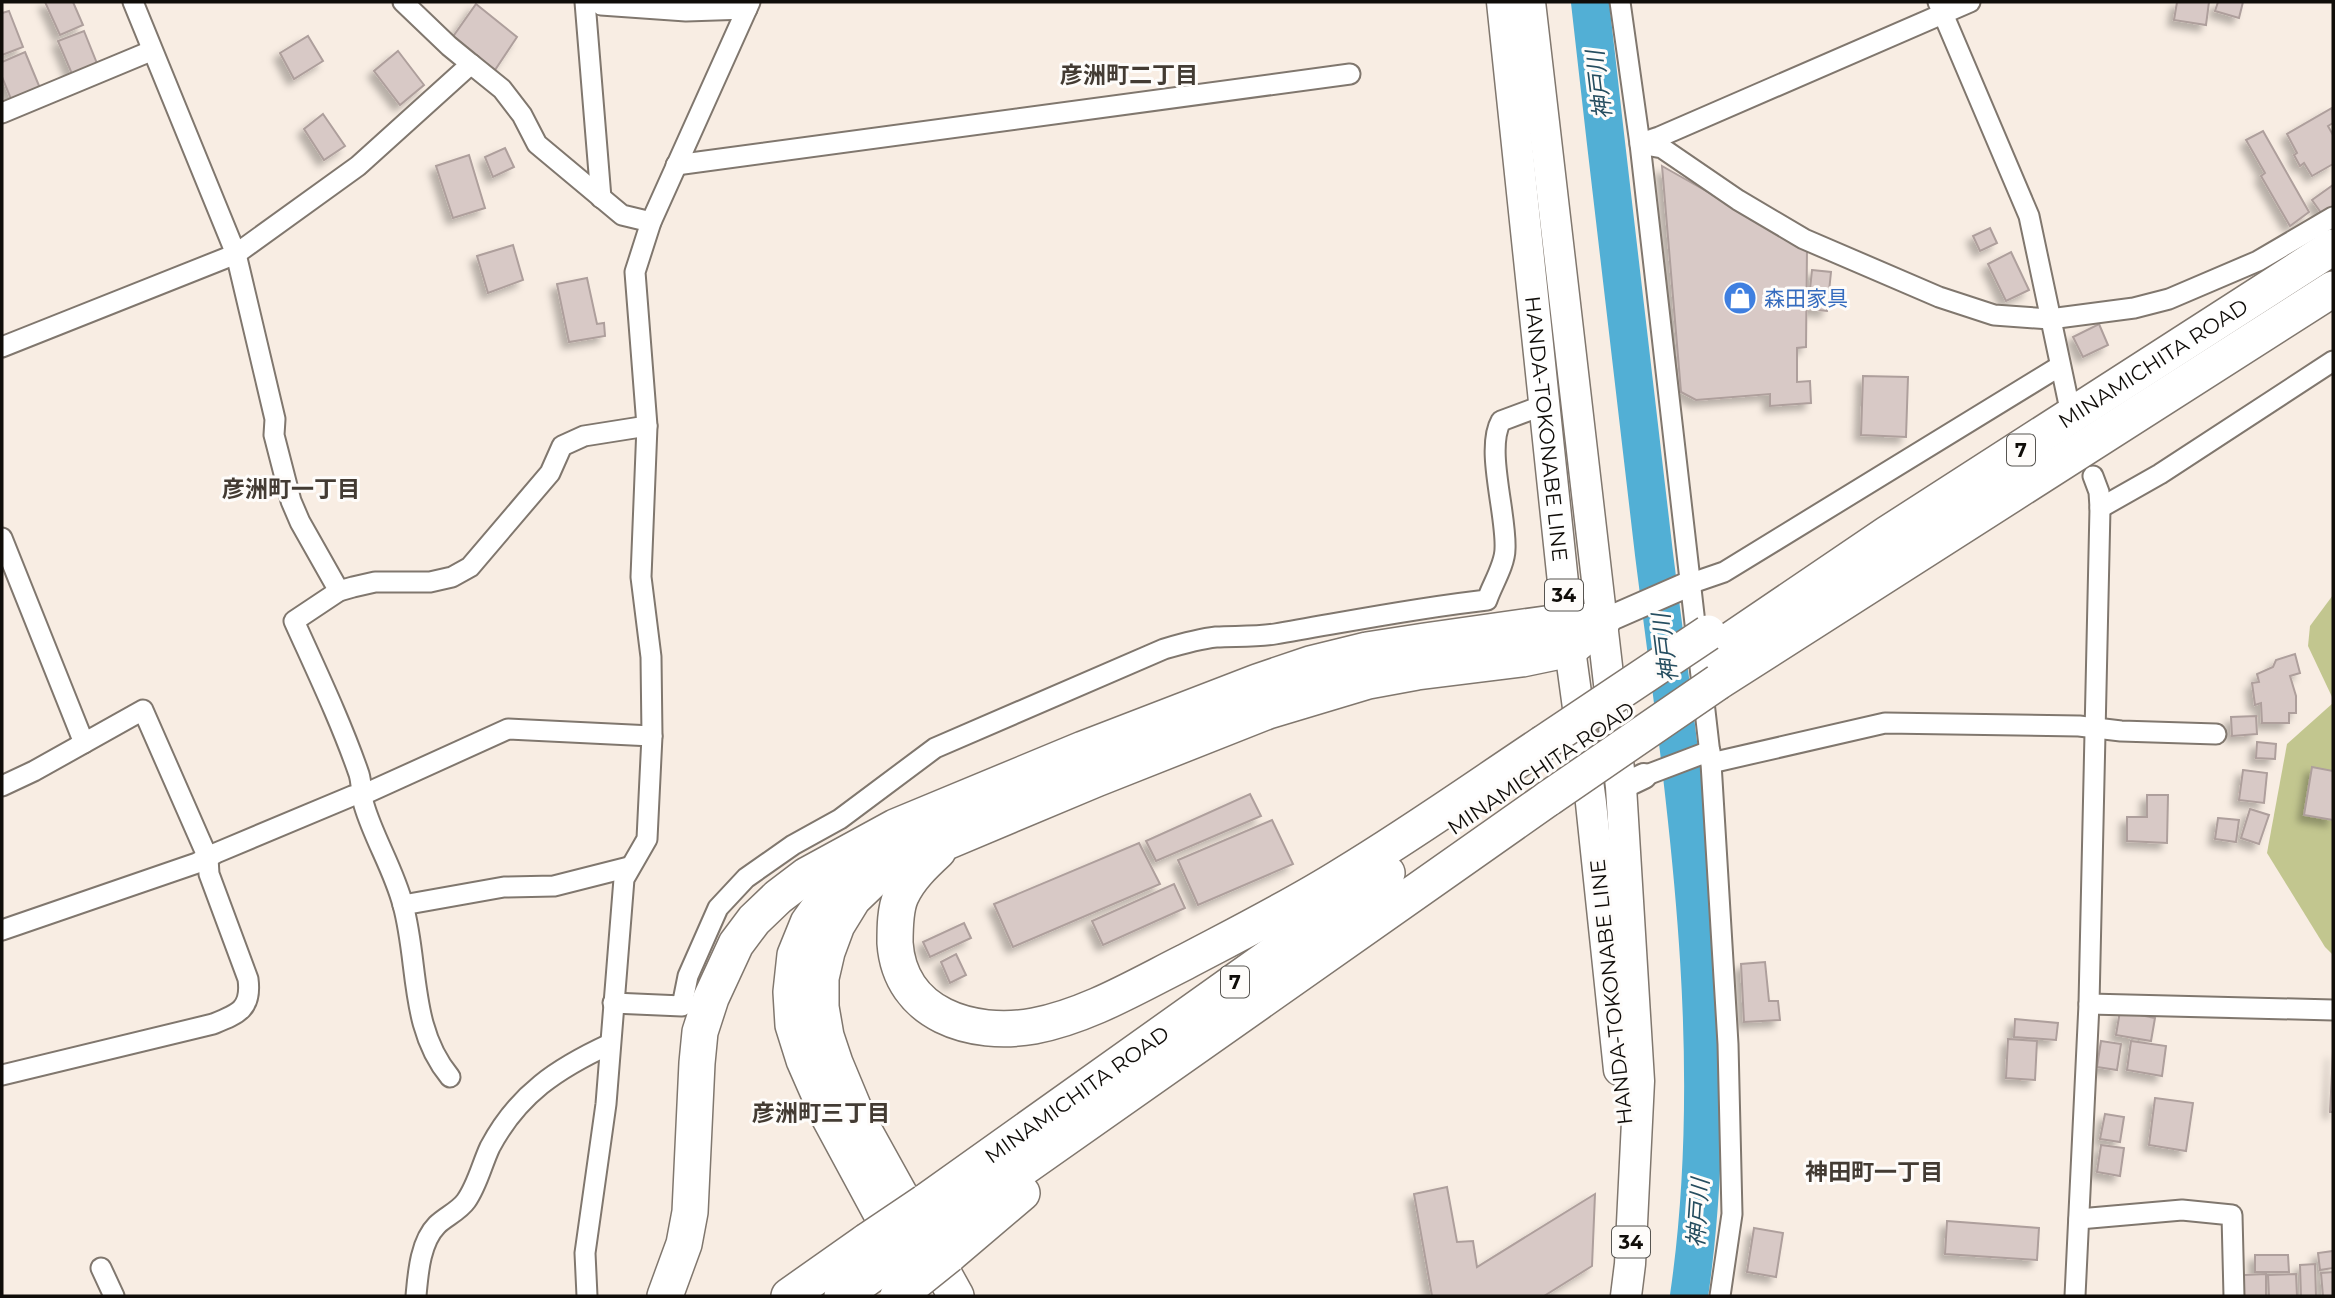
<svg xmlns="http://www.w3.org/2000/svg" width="2335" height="1298" font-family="Montserrat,'Noto Sans JP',sans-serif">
<defs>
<filter id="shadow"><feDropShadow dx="-6" dy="6" stdDeviation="3.5" flood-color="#0004"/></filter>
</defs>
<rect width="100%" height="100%" fill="#f8ede3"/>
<g fill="#c2c68f">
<path d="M2333 595V699L2308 646 2310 626Z"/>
<path d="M2333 703V955L2325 947 2267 853 2287 744Z"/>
</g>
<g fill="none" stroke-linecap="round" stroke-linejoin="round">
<path stroke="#52afd5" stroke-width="38" d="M1590 2C1611 186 1631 370 1654 554 1685 800 1725 1049 1689 1296"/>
</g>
<g fill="#d8c9c6" stroke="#ae9f9c" stroke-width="2" filter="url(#shadow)">
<path d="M45 2H73L83 25 60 35Z"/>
<path d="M2177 2H2209L2206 25 2174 20Z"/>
<path d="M2218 2H2243L2239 18 2215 11Z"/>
<path d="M476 4 517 37 495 70 452 38Z"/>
<path d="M9 11 23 47 2 55V13Z"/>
<path d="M84 31 100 71 75 81 58 41Z"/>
<path d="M308 36 323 61 294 79 280 53Z"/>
<path d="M398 51 424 85 400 105 374 71Z"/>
<path d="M25 52 42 93 13 104 2 77V62Z"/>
<path d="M2332 108 2333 123 2328 126 2333 135V164L2312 176 2304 163 2300 166 2294 155 2297 153 2287 134Z"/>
<path d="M323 114 345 146 324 160 304 129Z"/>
<path d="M2263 131 2309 212 2290 226 2261 176 2265 173 2246 140Z"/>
<path d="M505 148 514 167 493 177 485 157Z"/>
<path d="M469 155 485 208 453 218 436 166Z"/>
<path d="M1662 166 1807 248 1806 347 1797 348V382L1810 381 1811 403 1770 406V394L1696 400 1681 392Z"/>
<path d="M2333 185V211L2324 217 2312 200Z"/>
<path d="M1990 228 1997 243 1980 251 1973 236Z"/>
<path d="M513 245 523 280 488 293 477 256Z"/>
<path d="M2011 252 2029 290 2006 301 1988 264Z"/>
<path d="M1812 270 1831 272 1827 311 1808 309Z"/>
<path d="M587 278 597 324 604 323 605 336 569 342 557 284Z"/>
<path d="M2099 324 2108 345 2083 357 2073 337Z"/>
<path d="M1863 376 1908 377 1906 437 1861 435Z"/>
<path d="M2295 654 2300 673 2290 676 2296 696V713H2289V723H2262L2261 703 2255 705 2252 683 2259 682 2257 674 2273 667 2276 660Z"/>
<path d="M2256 716 2257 734 2232 736 2231 717Z"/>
<path d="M2257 742 2276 744 2275 759 2256 758Z"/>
<path d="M2312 767 2333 771V820L2304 815Z"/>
<path d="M2243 770 2267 773 2264 803 2239 800Z"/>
<path d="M1250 794 1261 816 1156 861 1146 841Z"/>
<path d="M2147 795H2168L2167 843 2127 841V817H2147Z"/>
<path d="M2250 809 2269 815 2259 844 2241 838Z"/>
<path d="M2218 818 2239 820 2236 842 2215 839Z"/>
<path d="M1272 820 1293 864 1198 905 1178 860Z"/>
<path d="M1139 843 1160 884 1013 947 994 904Z"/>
<path d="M1174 884 1185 908 1103 945 1092 921Z"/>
<path d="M964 923 971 938 930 957 923 942Z"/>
<path d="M956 954 966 975 950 983 941 962Z"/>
<path d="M1765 962 1769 1001H1778L1780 1020 1744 1022 1741 964Z"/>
<path d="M2120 1011 2155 1018 2151 1041 2116 1035Z"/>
<path d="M2015 1019 2058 1023 2056 1040 2014 1037Z"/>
<path d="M2008 1039 2037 1041 2035 1080 2006 1078Z"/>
<path d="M2101 1041 2121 1044 2117 1070 2097 1067Z"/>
<path d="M2131 1041 2166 1046 2162 1076 2127 1070Z"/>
<path d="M2333 1052V1112H2330Z"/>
<path d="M2155 1098 2193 1103 2186 1151 2149 1145Z"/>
<path d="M2105 1114 2124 1117 2120 1142 2100 1139Z"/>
<path d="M2101 1145 2124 1148 2120 1176 2097 1172Z"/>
<path d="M1447 1187 1457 1242 1473 1241 1477 1267 1595 1194 1592 1266 1544 1296H1432L1414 1194Z"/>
<path d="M1947 1221 2039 1228 2037 1260 1945 1254Z"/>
<path d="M1754 1228 1783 1233 1776 1277 1747 1272Z"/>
<path d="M2333 1251V1268L2320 1270 2318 1253Z"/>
<path d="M2255 1255H2288L2289 1272H2255Z"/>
<path d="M2315 1264 2316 1296H2301L2300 1265Z"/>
<path d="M2333 1272V1296H2323L2321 1273Z"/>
<path d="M2266 1274V1296H2244V1275Z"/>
<path d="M2296 1274 2297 1296H2269L2268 1275Z"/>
</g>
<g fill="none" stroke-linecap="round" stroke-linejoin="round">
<defs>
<g id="minor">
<path d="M133 2 236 254 275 419 274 435 291 501 300 522 339 591"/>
<path d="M403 2 449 46 471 64"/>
<path d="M585 2 601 198"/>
<path d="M601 2V5L686 11 747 9"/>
<path d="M1620 2 1640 144 1711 763 1728 1044 1732 1214 1720 1296"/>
<path d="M1938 2 2029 216 2068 400"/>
<path d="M2 113 151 51"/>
<path d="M1641 143 1659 137 1970 2"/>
<path d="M1640 144 1662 148 1738 200 1804 239 1939 297 1994 315 2050 319 2134 308 2169 299 2258 261 2333 217"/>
<path d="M676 165 1350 74"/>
<path d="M2 347 236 254 358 166 471 64 502 89 522 115 537 144 622 215 651 222"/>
<path d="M2100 508 2160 474 2333 361"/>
<path d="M2 538 84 743"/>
<path d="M1689 584 1724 572 2060 366"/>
<path d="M1711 763 1885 723 2079 726 2121 731 2216 734"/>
<path d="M1644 776 1710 751"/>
<path d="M2 786 34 771 143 710 208 858 209 874 248 979C252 1009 238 1014 213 1024L2 1075"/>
<path d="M403 905 504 887 554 886 629 867"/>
<path d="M2 930 197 863 216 853 352 796 369 792 508 729 652 736"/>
<path d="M613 1003 682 1006 688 976 718 908 746 878 793 845 840 819 935 748 1164 649C1181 644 1198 639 1216 637 1236 636 1255 637 1275 634 1346 622 1415 608 1487 600 1492 585 1505 565 1505 549 1507 515 1485 449 1501 421L1544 405"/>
<path d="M2089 1004 2333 1010"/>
<path d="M450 1077C409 1028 419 963 403 905 394 870 374 839 364 805 361 795 362 784 359 774 341 722 317 672 294 621L339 591 353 587 375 582H430L452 577 470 567 550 473 562 446 584 436 647 426"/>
<path d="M2079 1219 2182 1210 2232 1215 2234 1296"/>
<path d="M101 1268 114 1296"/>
<path d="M416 1296C418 1274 420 1242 437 1225 445 1217 459 1211 466 1201 477 1186 482 1164 490 1147 518 1094 558 1068 610 1044"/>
<path d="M587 1296 585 1253 606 1104 624 879 647 839 652 736 651 657 641 577 647 426 635 272 651 222 750 2"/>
<path d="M2075 1296 2089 1004 2100 508 2099 492 2093 476"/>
</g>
<g id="tertiary">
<path d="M1602 622 1689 584"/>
<path d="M1621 787 1644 776"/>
</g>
<g id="primary">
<path id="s1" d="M1502 2 1570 649 1591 803 1619 1070"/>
<path d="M1530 2 1621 787 1639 1081 1630 1264 1626 1296"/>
</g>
<g id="motorway">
<path id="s2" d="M1710 654 1887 534 2333 247"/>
<path d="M1718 682 2333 289"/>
<path d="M938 851C924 864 909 878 901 896 895 909 895 928 895 943 900 1015 972 1037 1034 1026 1087 1016 1137 986 1185 962 1238 934 1292 907 1343 875 1411 834 1476 788 1542 744"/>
<path d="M857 854 808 923 795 955 791 992 793 1025 804 1060 829 1117 903 1254"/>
<path id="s3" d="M925 1202 1387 873"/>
<path d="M938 1228 1549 798"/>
<path d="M949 1255 1022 1193"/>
<path d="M665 1296 684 1244 690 1212 697 1063 700 1032 711 998 736 944 754 920 778 897 807 875 895 827 1083 749 1257 682 1310 664 1367 650 1425 641 1567 621 1602 622"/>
<path d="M789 1296 867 1241"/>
<path d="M842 1296 880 1269"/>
<path d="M956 1296 860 1123 835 1063 826 1036 821 1007V978L827 952 837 925 853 899 879 874 908 858 1096 779 1268 711 1368 681 1417 672 1522 659 1570 649 1602 622"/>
</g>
</defs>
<use href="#minor" stroke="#80776e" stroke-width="23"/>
<use href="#tertiary" stroke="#80776e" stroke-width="28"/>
<use href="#primary" stroke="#80776e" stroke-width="33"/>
<use href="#motorway" stroke="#80776e" stroke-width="38"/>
<use href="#minor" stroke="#fff" stroke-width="19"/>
<use href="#tertiary" stroke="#fff" stroke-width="24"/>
<use href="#primary" stroke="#fff" stroke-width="30"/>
<use href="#motorway" stroke="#fff" stroke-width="35"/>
<defs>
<g id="motorway-bridge">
<path d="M1542 744 1708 633"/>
<path d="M1549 798 1718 682"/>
<path d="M867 1241 925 1202"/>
<path d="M880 1269 938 1228"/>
<path d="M898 1296 949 1255"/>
</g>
</defs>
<use href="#motorway-bridge" stroke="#80776e" stroke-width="38" stroke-linecap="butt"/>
<use href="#motorway-bridge" stroke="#fff" stroke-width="35"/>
</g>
<defs>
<symbol id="shop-disc" viewBox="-11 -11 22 22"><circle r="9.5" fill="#3f7fe0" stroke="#fefcfa"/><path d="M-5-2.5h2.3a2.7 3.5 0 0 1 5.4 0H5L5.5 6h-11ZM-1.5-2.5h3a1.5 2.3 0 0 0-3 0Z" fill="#fff"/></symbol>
</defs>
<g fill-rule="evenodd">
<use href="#shop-disc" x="1721" y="279" width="38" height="38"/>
</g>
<g text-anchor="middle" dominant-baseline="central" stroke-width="6" stroke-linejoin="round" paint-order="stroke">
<g fill="#fefcfa" stroke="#575551" stroke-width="2">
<rect x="2007" y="434.5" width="28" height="31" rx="5"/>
<rect x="1545" y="579.5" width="38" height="31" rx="5"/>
<rect x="1221" y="966.5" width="28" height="31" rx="5"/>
<rect x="1612" y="1226.5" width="38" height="31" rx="5"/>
</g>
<g font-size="19" font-weight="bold" fill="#100d09">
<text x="2021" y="450">7</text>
<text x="1564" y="595">34</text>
<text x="1235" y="982">7</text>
<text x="1631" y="1242">34</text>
</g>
<g font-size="21" fill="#366cbe" stroke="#fefcfa" text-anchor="start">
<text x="1764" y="298">森田家具</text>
</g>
<g font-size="21" fill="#100d09" stroke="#fefcfa">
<text stroke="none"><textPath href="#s2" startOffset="530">MINAMICHITA ROAD</textPath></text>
<text stroke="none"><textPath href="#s1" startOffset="429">HANDA-TOKONABE LINE</textPath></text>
<text transform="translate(1541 768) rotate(-34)">MINAMICHITA ROAD</text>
<text transform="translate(1611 992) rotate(-96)">HANDA-TOKONABE LINE</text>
<text stroke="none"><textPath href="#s3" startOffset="186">MINAMICHITA ROAD</textPath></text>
</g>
<g font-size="23" font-weight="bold" fill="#433b33" stroke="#fefcfa">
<text x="1129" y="75">彦洲町二丁目</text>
<text x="291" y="489">彦洲町一丁目</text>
<text x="821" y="1113">彦洲町三丁目</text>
<text x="1874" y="1172">神田町一丁目</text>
</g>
<g font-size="23" font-style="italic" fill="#254d5f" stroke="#fefcfa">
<text transform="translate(1599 85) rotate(-97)">神戸川</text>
<text transform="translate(1665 648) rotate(-97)">神戸川</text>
<text transform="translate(1698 1213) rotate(-86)">神戸川</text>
</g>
</g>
<rect width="2335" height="1298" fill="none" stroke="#100d09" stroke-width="7"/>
</svg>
